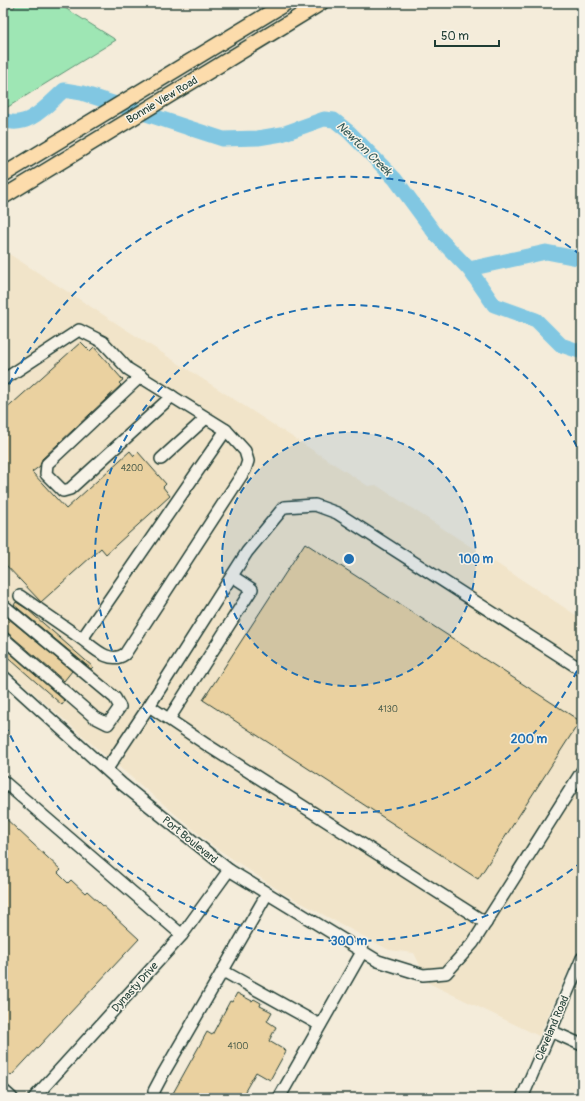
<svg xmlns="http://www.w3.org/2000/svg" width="585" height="1101" font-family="Pangolin,sans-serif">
<rect width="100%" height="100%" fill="#f4ecda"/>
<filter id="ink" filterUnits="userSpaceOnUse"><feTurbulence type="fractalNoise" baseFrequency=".025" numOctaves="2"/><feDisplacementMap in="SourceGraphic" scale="8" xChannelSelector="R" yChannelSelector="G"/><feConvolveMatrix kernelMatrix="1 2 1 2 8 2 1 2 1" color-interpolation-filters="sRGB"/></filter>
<g filter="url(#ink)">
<path fill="#f1e4c9" d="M3 250 368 486 376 485 582 619V940L539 1036 418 978 420 965 414 953 389 950 283 893 212 845 100 751 3 666Z"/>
<path fill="#9ee6b4" stroke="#5e9274" d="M16 3H57L116 40 3 110V5L14 8Z"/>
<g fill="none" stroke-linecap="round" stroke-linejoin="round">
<g stroke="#81c7e2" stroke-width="15">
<path d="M3 120C28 130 47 105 64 90L82 93 223 139 258 138 282 134 324 119 334 120 349 132 395 179 437 236 469 269 546 252 582 259"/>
<path d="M469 269 494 305 536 320 561 345 582 352"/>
</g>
</g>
<g fill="#ead1a0" stroke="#1f3d34">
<path d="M81 342 90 351 94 347 123 380 119 383 121 385 42 459 40 466 32 472 66 509 130 451 134 456 138 452 166 484 163 487 170 496 106 554 101 548 41 602 3 562V412Z"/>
<path d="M305 543 580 721 478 879 203 700Z"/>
<path d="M16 602 27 609 93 667 91 669 14 605Z"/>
<path d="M3 614 72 671 64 681 8 633 3 631Z"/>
<path d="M3 647 65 701 62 705 3 653Z"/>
<path d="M3 816 61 870 58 873 68 883 71 880 85 893 87 891 139 939 11 1076 3 1069Z"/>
<path d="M237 993 252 1001 254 999 261 1003 260 1006 272 1012 267 1021 276 1027 269 1041 286 1051 270 1080 256 1072 241 1098H178L172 1095 207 1032 212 1035 230 1001 232 1002Z"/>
</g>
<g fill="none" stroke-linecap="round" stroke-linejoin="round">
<defs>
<g id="minor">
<path d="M141 376 47 464 46 474 63 491 70 489 172 396"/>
<path d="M3 380 79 330 103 342 128 369 226 430 82 639 20 596"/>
<path d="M161 459 206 418"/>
<path d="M3 605 115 698 120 707 108 724 94 717 3 638"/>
<path d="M82 639C94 648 110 665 125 654L245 470 248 461 245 451 226 430"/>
<path d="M3 676 122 784 229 870 378 961 423 975 446 973 473 943 582 771"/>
<path d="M149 706 207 745 486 923"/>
<path d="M169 719 252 589 232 576"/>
<path d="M107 769 149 706 247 552 284 507 315 505 337 513 582 670"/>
<path d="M3 781 182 935"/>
<path d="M223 971 320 1025"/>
<path d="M551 1031 582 1045"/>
<path d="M3 1090 12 1098"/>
<path d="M34 1098 182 935 229 870"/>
<path d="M154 1098V1091L163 1074 267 894"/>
<path d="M279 1098 362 952"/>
<path d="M522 1098 582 958"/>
</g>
<g id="major">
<path d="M3 175 286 3"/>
<path d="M3 197 321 3"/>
</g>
</defs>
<use href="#minor" stroke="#1f3d34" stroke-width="14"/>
<use href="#major" stroke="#1f3d34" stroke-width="17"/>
<use href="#minor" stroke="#f7f3e8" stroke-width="11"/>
<use href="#major" stroke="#fcdcac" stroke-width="14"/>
</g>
</g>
<circle cx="349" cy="559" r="127" fill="#1f6fb2" fill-opacity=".12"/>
<g fill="none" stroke="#1f6fb2" stroke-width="2" stroke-dasharray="7 5">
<circle cx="349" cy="559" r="127"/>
<path d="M582 660A254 254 0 1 1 582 458"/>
<path d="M582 862A382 382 0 0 1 4 723M4 395A382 382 0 0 1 582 256"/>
</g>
<g text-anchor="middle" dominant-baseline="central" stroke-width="3" stroke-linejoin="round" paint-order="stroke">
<g font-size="9" fill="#52624f">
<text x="132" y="468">4200</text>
<text x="388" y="709">4130</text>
<text x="238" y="1046">4100</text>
</g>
<g font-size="11" fill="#1f3d34" stroke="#f7f3e8">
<text transform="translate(162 100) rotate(-31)">Bonnie View Road</text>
<text transform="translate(190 840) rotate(39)">Port Boulevard</text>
<text transform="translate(135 987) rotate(-48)">Dynasty Drive</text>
<text transform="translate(552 1028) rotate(-67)">Cleveland Road</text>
</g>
<g font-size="12" font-style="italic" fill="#335957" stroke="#f7f3e8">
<text transform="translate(364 149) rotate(44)">Newton Creek</text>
</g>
</g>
<circle cx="349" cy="559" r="6" fill="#1f6fb2" stroke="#f7f3e8" stroke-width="2"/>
<g font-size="12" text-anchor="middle" font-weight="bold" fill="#1f6fb2" stroke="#f7f3e8" stroke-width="3" stroke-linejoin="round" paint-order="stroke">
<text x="476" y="563">100 m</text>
<text x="529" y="743">200 m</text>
<text x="349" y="945">300 m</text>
</g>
<rect width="585" height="1101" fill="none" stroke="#f7f3e8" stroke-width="16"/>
<rect x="8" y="8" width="569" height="1085" fill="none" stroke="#1f3d34" stroke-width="1.5" filter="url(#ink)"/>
<path d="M435 40v6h64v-6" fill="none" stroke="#1f3d34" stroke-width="2"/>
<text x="441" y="40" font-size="12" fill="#1f3d34" stroke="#f7f3e8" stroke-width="3" paint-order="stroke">50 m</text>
</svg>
